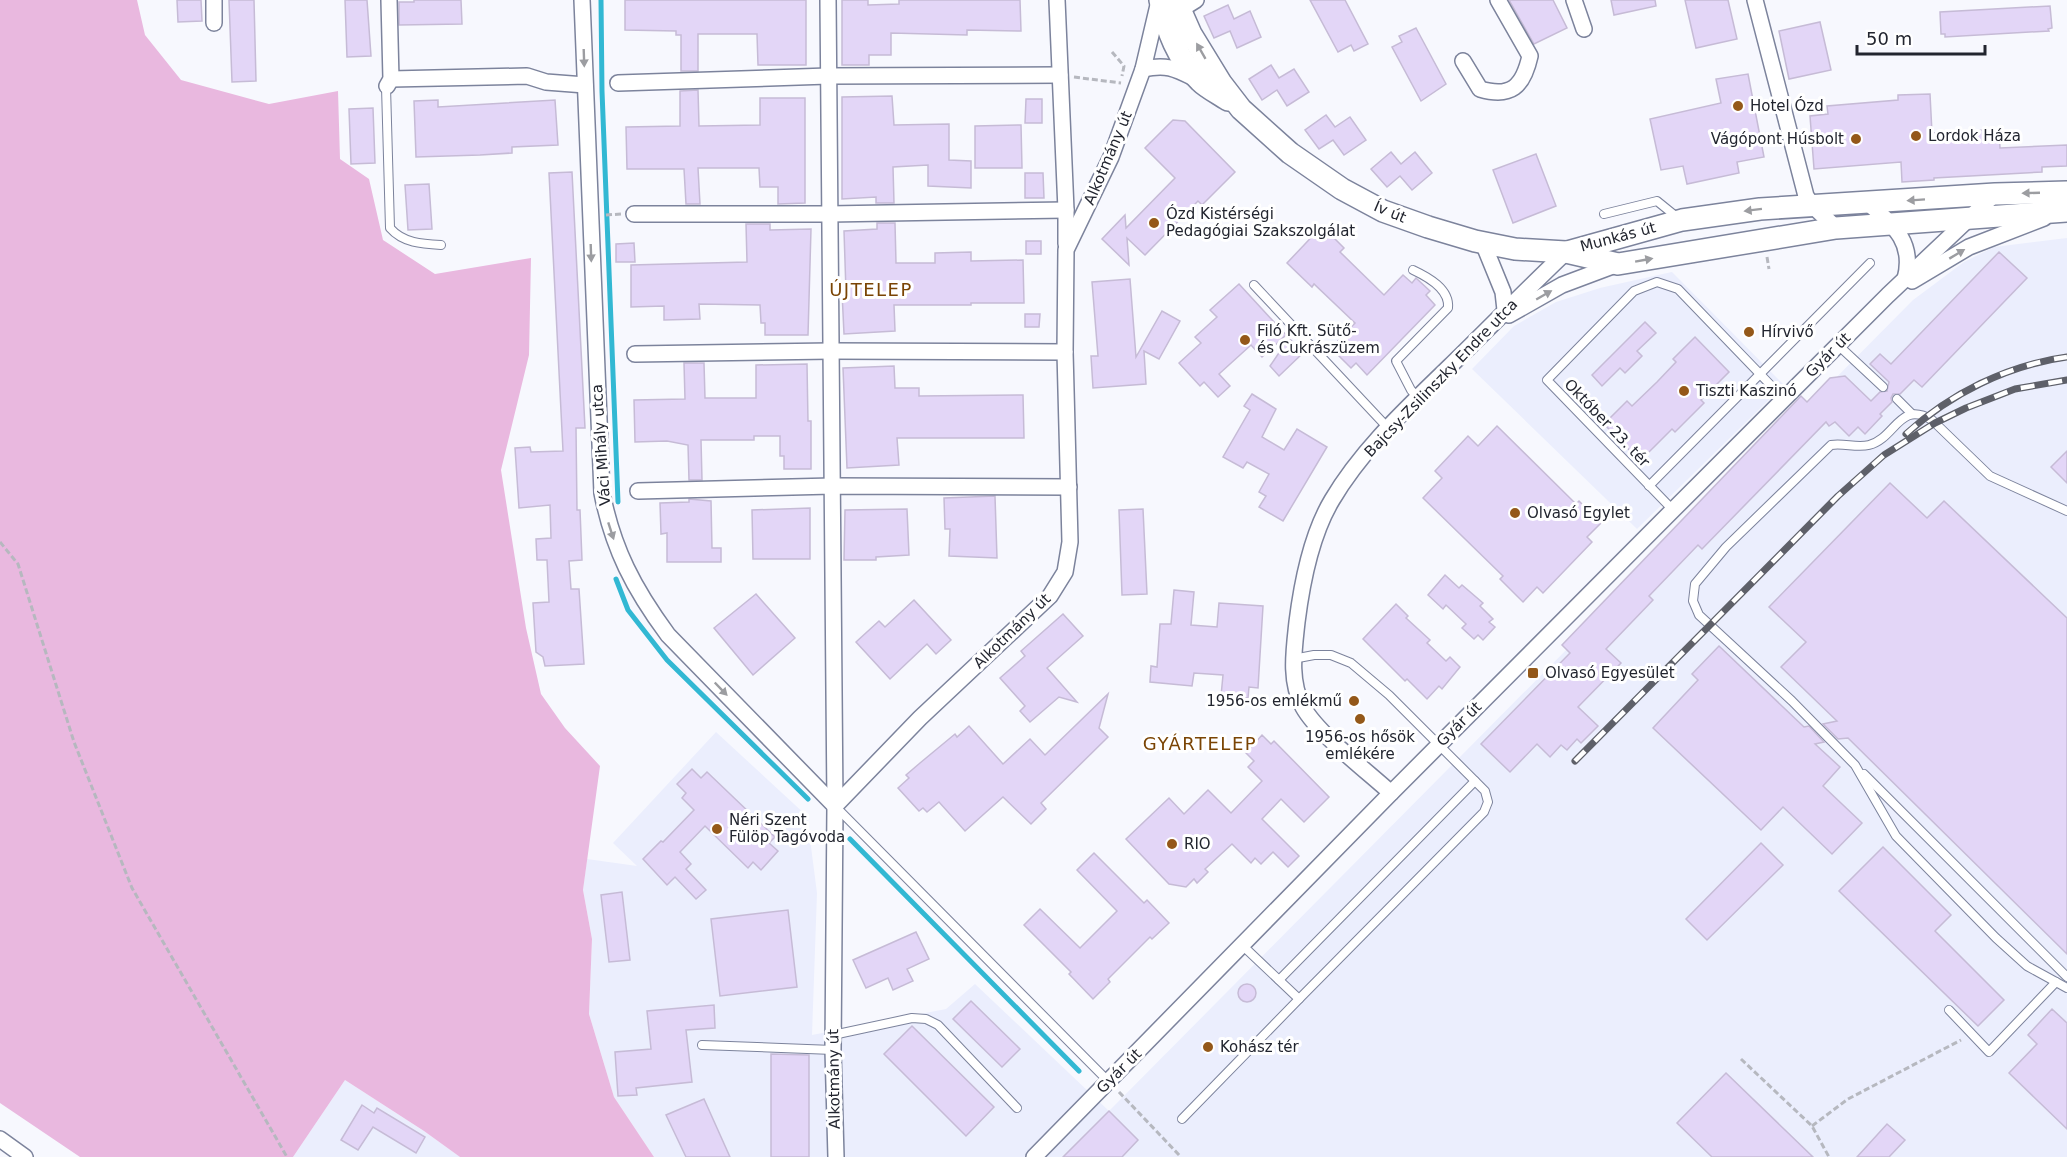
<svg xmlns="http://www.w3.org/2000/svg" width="2067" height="1157" font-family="'DejaVu Sans',sans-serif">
<rect width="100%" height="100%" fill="#f7f8fe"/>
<g fill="#ebeefd">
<path d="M2067 238V1157H654L614 1097 589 1014 592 939 583 890 587 859 637 866 613 843 716 732 807 816 817 893 812 1035 946 1009 975 984 1109 1111 1913 300 1964 262 1994 247Z"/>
<path d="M1672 272 1784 385 1637 529 1472 369 1514 326 1556 302 1600 288Z"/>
<path d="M345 1080 424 1131 460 1157H293Z"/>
</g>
<path fill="#e9b8df" d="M0 0H137L145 35 181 80 269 104 338 91 340 159 369 179 383 240 435 274 531 258 529 355 501 470 526 628 541 694 565 728 600 766 583 890 592 939 589 1014 614 1097 654 1157H460L424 1131 345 1080 293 1157H80L0 1103Z"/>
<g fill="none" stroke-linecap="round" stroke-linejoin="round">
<g stroke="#32b8d3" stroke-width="5">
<path d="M601 0 602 91 618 502"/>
<path d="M616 579 628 610 667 660 808 799"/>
<path d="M850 839 1079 1071"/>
</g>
</g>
<g fill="#e3d6f7" stroke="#c6bbd6" stroke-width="1.5">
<path d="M177 0H201L202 21 178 22Z"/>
<path d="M229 0H254L256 81 232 82Z"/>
<path d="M345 0H367L371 56 347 57Z"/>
<path d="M414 0H461L462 24 399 25V2H414Z"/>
<path d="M625 0H806V65H758L757 34H698V71H681V35H676V31L625 30Z"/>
<path d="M842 0H868V5L899 4V0H1020L1021 31 967 30V35L891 33V55H869V65H842Z"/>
<path d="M1310 0H1345L1368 44 1354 51 1351 45 1338 52Z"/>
<path d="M1509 0H1553L1567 28 1534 44Z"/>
<path d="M1611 0H1655L1656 6 1614 15Z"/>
<path d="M1685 0H1728L1737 39 1696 48Z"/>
<path d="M1228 5 1234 19 1250 11 1261 37 1237 48 1230 31 1214 38 1204 16Z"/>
<path d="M2050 6 2052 28 2048 29 2049 31 1945 37V34H1941L1940 12Z"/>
<path d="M1820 22 1831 70 1789 79 1779 31Z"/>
<path d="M1416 28 1446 84 1421 101 1392 47 1402 42 1399 36Z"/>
<path d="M1271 65 1279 78 1294 69 1309 92 1287 106 1277 90 1262 100 1249 79Z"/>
<path d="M1748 74 1764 157 1737 162 1739 173 1687 184 1683 166 1661 170 1650 119 1721 103 1716 79Z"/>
<path d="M698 90 699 126 760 125V98H805V203L778 204V187H760L759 168H698L700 204H686L684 169H627L626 127 680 126V91Z"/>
<path d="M1930 94 1932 133 1999 129 2000 148 2067 145V166L2042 167V172L1934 178V180L1902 182 1901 162 1814 169 1810 116 1828 114 1827 106 1898 100V95Z"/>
<path d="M892 96 894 125 949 124V160L971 161V188L928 186V165L893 167 894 203H876V197L842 199V97Z"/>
<path d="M1026 99H1042V123H1025Z"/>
<path d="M438 100V107L555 100 558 145 512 147V153L480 155 416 157 414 101Z"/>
<path d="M373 108 375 163 351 164 349 109Z"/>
<path d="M1326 115 1335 127 1350 117 1366 140 1344 155 1333 140 1319 149 1305 130Z"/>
<path d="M1173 120 1185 121 1235 172 1202 205 1198 201 1145 255 1127 238 1129 265 1102 239 1125 215 1126 228 1175 178 1145 148Z"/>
<path d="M1021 125 1022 168H975V126Z"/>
<path d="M1391 152 1401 164 1415 152 1432 173 1412 190 1400 176 1387 187 1371 169Z"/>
<path d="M1536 154 1556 206 1513 223 1493 170Z"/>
<path d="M572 172 585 428H576L577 510H580L582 560 569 561 571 589H579L584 664 545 666 543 657 536 652 533 603 549 602 547 560H537L536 539 551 538 550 505 519 508 515 448 530 447 531 452 563 451 549 173Z"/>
<path d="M1025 173H1043L1044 198H1025Z"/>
<path d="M429 184 432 229 408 230 405 185Z"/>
<path d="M877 223H895L896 263H935V253L971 252V261L1023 260 1024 303H971V305H894L895 331 844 334 842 292H846L844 231 877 229Z"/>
<path d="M746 224H770V230L811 229 808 335H765V323H761L760 305 699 304 700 319 664 320V306L631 307V265L747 262Z"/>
<path d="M1322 226 1344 248 1340 252 1384 295 1403 275 1412 283 1416 278 1430 291 1426 295 1435 305 1367 375 1356 363 1351 368 1338 355 1342 351 1335 344 1355 323 1314 284 1312 287 1287 263Z"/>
<rect x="1026" y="241" width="15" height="13"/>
<path d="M634 243 635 262H616V244Z"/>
<path d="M1999 252 2027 278 1922 387 1914 380 1900 394H1893L1891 398 1892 402 1880 414 1882 416 1865 434 1858 427 1849 436 1835 422 1829 426 1826 422 1702 549 1698 545 1649 596 1653 600 1606 649 1621 663 1578 707 1598 726 1581 743 1577 739 1567 750 1561 745 1550 757 1537 744 1510 772 1481 744 1570 653 1562 645 1801 396 1807 402 1830 378 1845 376 1871 401 1880 392 1887 391 1889 382 1870 364 1880 354 1891 364Z"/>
<path d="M1130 279 1136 357 1162 311 1180 321 1159 359 1144 351 1146 384 1093 388 1091 356H1098L1092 282Z"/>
<path d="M1239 284 1286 335 1262 357 1251 345 1219 374 1230 386 1218 397 1204 382 1200 386 1179 363 1201 343 1195 337 1217 317 1210 310Z"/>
<path d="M1025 314H1040L1039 327H1025Z"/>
<path d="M1645 322 1656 333 1637 351 1642 356 1625 373 1620 368 1602 386 1592 375Z"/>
<path d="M1695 337 1729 372 1701 400 1704 403 1675 432 1672 429 1640 461 1604 424 1627 401 1632 406 1657 382 1676 362 1673 359Z"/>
<path d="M1289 338 1303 353 1279 376 1270 366Z"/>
<path d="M684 363H704L705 398H756V365L807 364 808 421H811V469H784V456H780V436H754V440H701L702 480H689L688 445 667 441 635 442 634 400 685 399Z"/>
<path d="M894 366 895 388H919V396L1023 395 1024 438H897L899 465 847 468 843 368Z"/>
<path d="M1252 394 1276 409 1262 437 1284 450 1297 429 1327 447 1283 521 1259 507 1266 496 1259 492 1269 474 1247 462 1243 468 1223 457 1250 410 1244 406Z"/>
<path d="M1497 426 1576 504 1579 501 1601 523 1587 537 1592 542 1543 593 1537 587 1523 602 1500 579 1503 576 1423 498 1442 478 1435 471 1468 436 1478 446Z"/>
<path d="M2067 451V483L2051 467Z"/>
<path d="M1890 483 1927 518 1944 501 2067 618V954L1848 738 1838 739 1823 724 1837 721 1781 667 1806 642 1769 607Z"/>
<path d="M995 496 997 558 949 556 950 529H945L944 498Z"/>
<path d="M689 499 711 501 712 548H721V562H667V533L661 534 660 503 689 502Z"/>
<path d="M810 508V559H753L752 510Z"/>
<path d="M907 509 909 555 876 557V560H844L845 510Z"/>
<path d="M1143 509 1147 594 1122 595 1119 510Z"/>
<path d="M1445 575 1459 588 1462 585 1483 603 1480 606 1493 619 1489 622 1495 627 1483 640 1478 635 1474 639 1462 628 1466 624 1446 605 1443 609 1428 595Z"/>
<path d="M1174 590 1194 592 1191 625 1217 627 1219 603 1263 606 1258 688 1249 687 1248 698 1221 696 1223 675 1194 673 1192 686 1150 682 1151 666 1157 667 1160 624H1171Z"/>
<path d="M756 594 795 638 753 675 714 628Z"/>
<path d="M914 600 951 640 936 654 927 644 890 679 856 642 879 621 885 627Z"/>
<path d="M1396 604 1408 616 1406 618 1430 640 1427 643 1446 661 1450 657 1460 667 1442 689 1439 686 1427 699 1407 679 1405 681 1363 639Z"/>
<path d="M1063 614 1083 636 1047 668 1077 702 1059 697 1030 722 1020 711 1025 706 1000 678 1025 656 1021 651Z"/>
<path d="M1719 646 1804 727 1809 726 1824 742 1815 744 1840 767 1823 786 1862 823 1832 854 1783 807 1761 830 1653 728 1698 680 1692 674Z"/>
<path d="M1108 694 1099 728 1108 737 1041 803 1046 809 1031 824 1003 797 965 831 939 802 927 812 923 808 919 811 898 788 909 778 906 775 920 763 955 734 957 737 969 726 1003 764 1030 739 1045 755Z"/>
<path d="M1262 735 1271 744 1274 741 1329 797 1304 822 1281 799 1262 819 1299 856 1288 867 1273 852 1261 864 1255 858 1251 863 1232 844 1205 869 1208 872 1197 883 1194 879 1186 887 1169 884 1126 839 1169 798 1184 814 1208 790 1231 813 1262 781 1248 767 1254 761 1246 753Z"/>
<path d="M692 769 701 778 707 772 775 837 769 843 778 851 761 870 753 862 748 868 705 826 680 852 691 864 686 869 706 890 696 899 675 877 667 885 643 859 661 841 663 842 694 810 682 798 686 793 677 784Z"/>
<path d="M1761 843 1783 865 1707 940 1686 919Z"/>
<path d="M1883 847 1951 915 1935 931 2004 1000 1978 1026 1839 891Z"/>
<path d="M1094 853 1144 903 1147 900 1169 923 1152 939 1150 937 1108 979 1110 982 1093 999 1069 974 1071 972 1024 925 1040 909 1080 948 1117 911 1077 870Z"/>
<path d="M622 892 630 960 609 962 601 895Z"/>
<path d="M788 910 797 987 720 996 711 919Z"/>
<path d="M916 932 929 959 907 969 913 981 893 990 888 978 866 988 853 960Z"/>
<circle cx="1247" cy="993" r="9"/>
<path d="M971 1001 1020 1049 1002 1067 953 1019Z"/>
<path d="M714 1005 715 1028 686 1030 692 1082 636 1088 637 1095 618 1096 615 1052 651 1049 647 1011Z"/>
<path d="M2052 1009 2067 1023V1129L2009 1073 2037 1044 2028 1035Z"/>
<path d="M912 1026 994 1107 966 1136 884 1054Z"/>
<path d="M771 1054 809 1055V1157H771Z"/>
<path d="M1726 1073 1813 1157H1712L1677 1123Z"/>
<path d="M704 1099 730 1157H686L666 1115Z"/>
<path d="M362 1105 374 1113 377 1108 425 1137 416 1153 373 1127 358 1150 341 1140Z"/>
<path d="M1109 1111 1138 1140 1122 1157H1063Z"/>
<path d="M1887 1124 1905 1140 1889 1157H1857Z"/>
</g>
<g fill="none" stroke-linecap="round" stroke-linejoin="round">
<defs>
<g id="lane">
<path d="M386 87 390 228C403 243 422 244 441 245"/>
<path d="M1604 214 1657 201 1678 218"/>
<path d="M1413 270C1428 277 1450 289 1448 308L1396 361 1411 390 1418 398"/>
<path d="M1254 285 1388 428"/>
<path d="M1838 345 1883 387"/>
<path d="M1897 399 1912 414"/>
<path d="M1649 486 1870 263"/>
<path d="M1673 510 1547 380 1634 291 1657 282 1678 289 1784 399"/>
<path d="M2067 511 1990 476 1932 420C1899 400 1896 438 1869 445 1857 448 1844 443 1831 445L1726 547 1695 584 1693 601 1699 615 1792 701 1855 765 1896 836 1996 938 2027 966 2067 988"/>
<path d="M1864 774 2067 977"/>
<path d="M837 808 1109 1082"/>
<path d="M1242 945 1299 999 1484 812 1488 802 1485 791 1389 695 1351 663 1331 655H1314L1293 659"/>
<path d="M1279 980 1475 781"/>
<path d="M1949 1010 1989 1052 2056 982"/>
<path d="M833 1035 912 1018 926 1019 938 1025 1017 1108"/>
<path d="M702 1045 833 1050"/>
<path d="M1182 1119 1299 999"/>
</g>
<g id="street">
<path d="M214 0V23"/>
<path d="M582 0 602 493C613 549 634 589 668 635L835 806"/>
<path d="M828 0 835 806"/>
<path d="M1057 0 1066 210V244"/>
<path d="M1574 0 1584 29"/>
<path d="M1755 0 1806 196 1812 205 1836 228"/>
<path d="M1180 10 1196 0"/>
<path d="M1463 61 1480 89C1511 98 1523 87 1530 56L1498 0"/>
<path d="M1143 69C1166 64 1174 68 1194 78"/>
<path d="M391 79 527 76 546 82 585 85"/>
<path d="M618 83 828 76 1060 75"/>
<path d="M387 86 391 79 389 0"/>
<path d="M1868 203C1893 225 1915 242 1905 279"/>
<path d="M634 214H829L1066 210"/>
<path d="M1483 243 1503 292 1505 310"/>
<path d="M1912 281 1969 247 2044 218"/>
<path d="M1509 315 1562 285 1618 264"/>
<path d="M635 354 831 351 1065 352"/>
<path d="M638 491 832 486 1069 487"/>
<path d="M1391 793C1367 771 1318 734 1303 707 1289 681 1294 650 1297 622 1302 582 1311 535 1332 500 1362 449 1407 408 1449 367 1488 329 1526 290 1566 252"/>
<path d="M0 1139 25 1157"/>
<path d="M836 1157 833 1050 835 806 920 718 1050 596 1065 572 1070 542 1065 352 1066 250 1111 157 1143 69 1159 1"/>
<path d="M1034 1157 1391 793 1673 510 1888 295 1995 194"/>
</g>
<g id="secondary">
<path d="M1160 0C1167 30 1177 59 1200 81 1207 88 1219 94 1228 100"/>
<path d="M1176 0 1191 34 1221 83 1241 109 1290 153 1342 189 1383 211 1428 227 1475 241 1515 249 1566 252 1618 264 1836 228 2067 211"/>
<path d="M1567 252 1682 220 1760 209 1995 194 2067 192"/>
</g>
</defs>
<use href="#lane" stroke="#7c839c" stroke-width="10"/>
<use href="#street" stroke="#7c839c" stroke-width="18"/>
<use href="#secondary" stroke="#7c839c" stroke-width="24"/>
<g stroke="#b6b8bf" stroke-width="3" stroke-dasharray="6 3" stroke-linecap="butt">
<path d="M1112 52 1124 66 1122 76"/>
<path d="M1074 77 1121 83"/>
<path d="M606 215 621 214"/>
<path d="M1767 257 1769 269"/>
<path d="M0 542 18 564 74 742 132 888 287 1157"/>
<path d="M1741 1059 1812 1126 1829 1157"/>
<path d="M1119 1092 1181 1157"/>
<path d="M1812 1126 1848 1099 1961 1040"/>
</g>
<use href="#lane" stroke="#fff" stroke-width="8"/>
<use href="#street" stroke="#fff" stroke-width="15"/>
<use href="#secondary" stroke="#fff" stroke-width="21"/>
<defs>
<g id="rail">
<path d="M1906 434C1950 394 2007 365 2067 357"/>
<path d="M1575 761 1838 496 1884 455 1935 423 1966 408 2015 389 2067 380"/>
</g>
</defs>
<use href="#rail" stroke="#5e6069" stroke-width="7"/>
<use href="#rail" stroke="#fff" stroke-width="4.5" stroke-dasharray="14" stroke-linecap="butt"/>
</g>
<defs><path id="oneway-solid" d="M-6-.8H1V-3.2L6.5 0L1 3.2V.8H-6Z" transform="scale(1.5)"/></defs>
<g fill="#9c9da1">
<use href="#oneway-solid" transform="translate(1201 51) rotate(-120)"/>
<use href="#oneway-solid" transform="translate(584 58) rotate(88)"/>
<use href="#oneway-solid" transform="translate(2031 193) rotate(178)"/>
<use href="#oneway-solid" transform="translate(1916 200) rotate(176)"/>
<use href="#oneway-solid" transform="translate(1753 210) rotate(173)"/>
<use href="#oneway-solid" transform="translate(591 253) rotate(88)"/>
<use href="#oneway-solid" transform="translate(1957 254) rotate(-31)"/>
<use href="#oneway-solid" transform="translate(1644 260) rotate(-10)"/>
<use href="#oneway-solid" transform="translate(1544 295) rotate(-30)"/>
<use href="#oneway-solid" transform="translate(611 531) rotate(72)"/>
<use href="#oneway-solid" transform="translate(721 689) rotate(46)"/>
</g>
<g fill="#945819" stroke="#fff" stroke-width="2">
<circle cx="1738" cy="106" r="6"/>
<circle cx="1916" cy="136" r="6"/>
<circle cx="1856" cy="139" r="6"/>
<circle cx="1154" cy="223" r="6"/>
<circle cx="1749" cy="332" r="6"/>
<circle cx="1245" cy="340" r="6"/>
<circle cx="1684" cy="391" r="6"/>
<circle cx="1515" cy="513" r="6"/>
<rect x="1527" y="667" width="12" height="12" rx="3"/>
<circle cx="1354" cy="701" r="6"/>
<circle cx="1360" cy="719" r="6"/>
<circle cx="717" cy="829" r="6"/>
<circle cx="1172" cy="844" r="6"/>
<circle cx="1208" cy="1047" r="6"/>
</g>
<g text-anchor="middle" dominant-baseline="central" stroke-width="6" stroke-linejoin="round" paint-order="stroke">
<g font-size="15" fill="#22252f" stroke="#fff" text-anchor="start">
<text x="1750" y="106">Hotel Ózd</text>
<text x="1928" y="136">Lordok Háza</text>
<text x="1844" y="139" text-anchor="end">Vágópont Húsbolt</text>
<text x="1166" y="214">Ózd Kistérségi<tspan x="1166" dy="17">Pedagógiai Szakszolgálat</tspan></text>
<text x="1257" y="331">Filó Kft. Sütő-<tspan x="1257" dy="17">és Cukrászüzem</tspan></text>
<text x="1761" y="332">Hírvivő</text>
<text x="1696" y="391">Tiszti Kaszinó</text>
<text x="1527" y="513">Olvasó Egylet</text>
<text x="1545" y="673">Olvasó Egyesület</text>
<text x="1342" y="701" text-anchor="end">1956-os emlékmű</text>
<text x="1360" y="737" text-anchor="middle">1956-os hősök<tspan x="1360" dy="17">emlékére</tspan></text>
<text x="729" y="820">Néri Szent<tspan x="729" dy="17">Fülöp Tagóvoda</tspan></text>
<text x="1184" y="844">RIO</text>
<text x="1220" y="1047">Kohász tér</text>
</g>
<g font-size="15" fill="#22252f" stroke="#fff">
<text transform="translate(1108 158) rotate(-67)">Alkotmány út</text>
<text transform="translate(1390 212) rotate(23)">Ív út</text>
<text transform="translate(1618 237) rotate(-15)">Munkás út</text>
<text transform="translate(1828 355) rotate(-45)">Gyár út</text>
<text transform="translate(1441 378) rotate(-46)">Bajcsy-Zsilinszky Endre utca</text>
<text transform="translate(1607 423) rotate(46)">Október 23. tér</text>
<text transform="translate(601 445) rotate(-94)">Váci Mihály utca</text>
<text transform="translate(1012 631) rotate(-44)">Alkotmány út</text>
<text transform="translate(1459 724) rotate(-45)">Gyár út</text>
<text transform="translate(1119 1071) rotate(-45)">Gyár út</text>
<text transform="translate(834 1079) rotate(-91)">Alkotmány út</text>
</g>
<g font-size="18" letter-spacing="1.5" fill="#7a4404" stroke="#fff">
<text x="871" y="289">ÚJTELEP</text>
<text x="1200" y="743">GYÁRTELEP</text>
</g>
</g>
<path d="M1857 45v9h128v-9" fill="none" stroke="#22252f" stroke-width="3"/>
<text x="1866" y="45" font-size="18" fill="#22252f" stroke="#ffffff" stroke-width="4.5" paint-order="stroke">50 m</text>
</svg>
